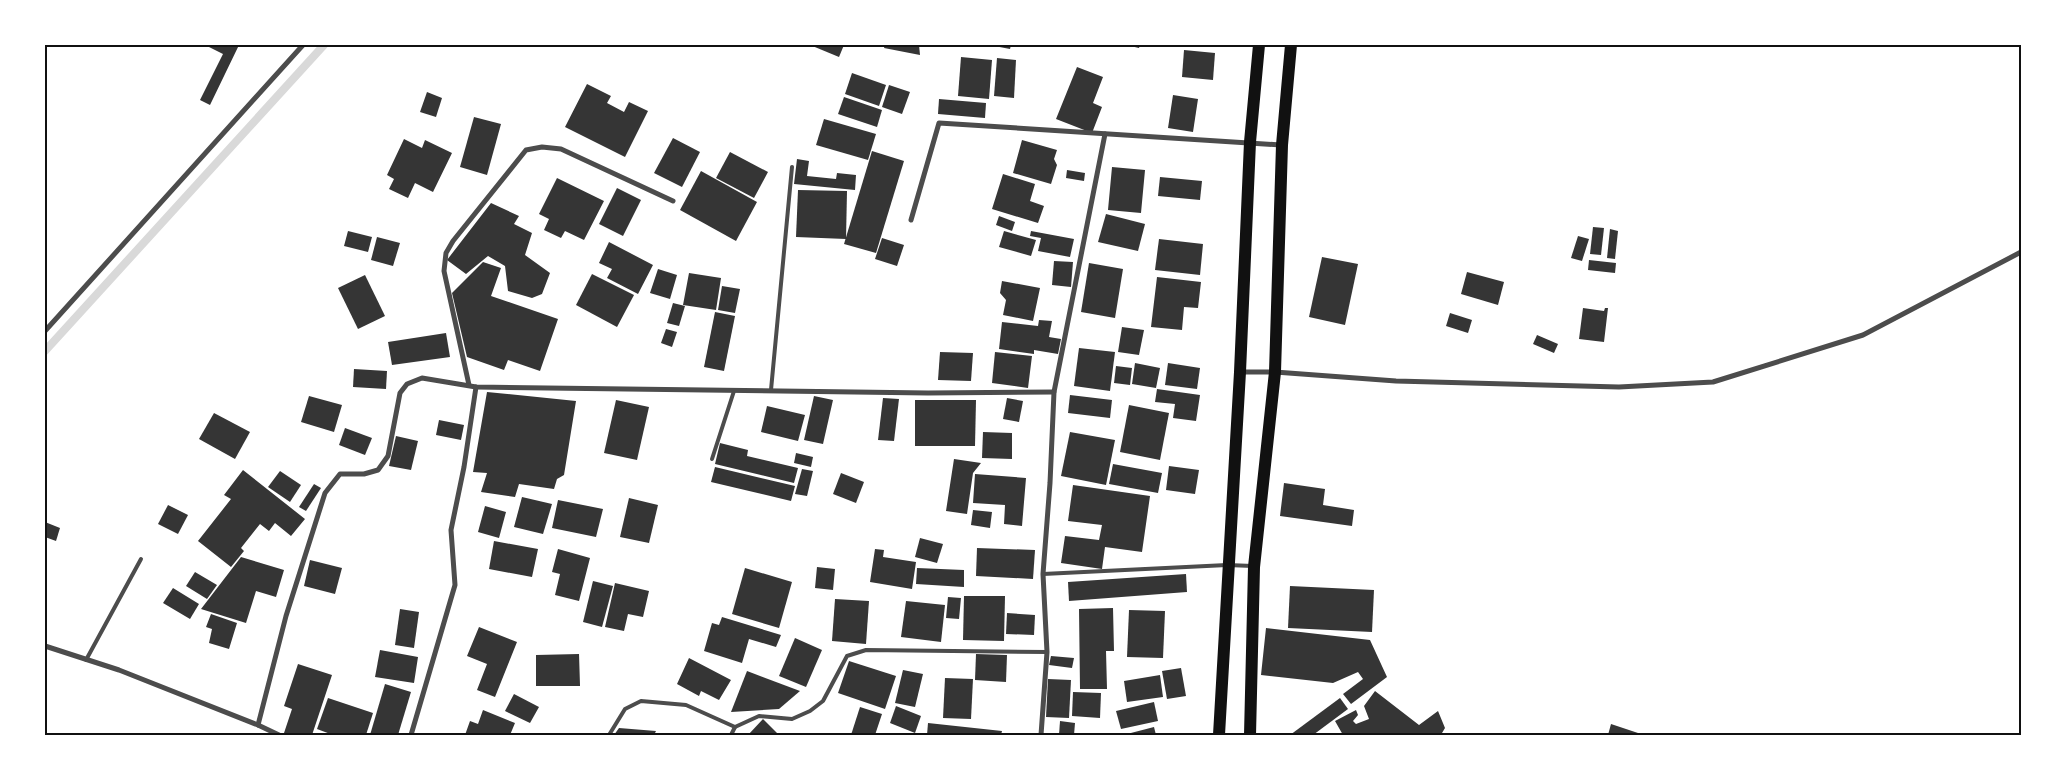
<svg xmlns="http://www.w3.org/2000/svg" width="2066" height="780" font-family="'Asap Condensed',sans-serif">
<rect width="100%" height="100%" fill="#fff"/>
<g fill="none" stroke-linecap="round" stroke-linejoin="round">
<path stroke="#d9d9d9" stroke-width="8" d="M45 351 324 45"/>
</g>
<g fill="#353535">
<path d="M205 45H239L210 105 200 100 223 54Z"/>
<path d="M810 45H844L839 57Z"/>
<path d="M885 45H919L920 55 884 48Z"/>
<path d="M989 45H1011L1010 49Z"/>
<path d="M1126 45H1140L1139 48Z"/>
<path d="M1184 50 1215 53 1213 80 1182 77Z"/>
<path d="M961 57 992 60 989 99 958 96Z"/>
<path d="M997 58 1016 60 1014 98 994 96Z"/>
<path d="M1077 67 1103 77 1093 103 1102 107 1092 133 1056 119Z"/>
<path d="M852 73 886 85 879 106 845 94Z"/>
<path d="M587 84 611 96 607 103 624 112 629 102 648 111 625 157 565 127Z"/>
<path d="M889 85 910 92 902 114 882 107Z"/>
<path d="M427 92 442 98 436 117 420 112Z"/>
<path d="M1173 95 1198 99 1193 132 1168 128Z"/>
<path d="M844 97 882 110 877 127 838 114Z"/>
<path d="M939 99 986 103 985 118 938 114Z"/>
<path d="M474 117 501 124 487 175 460 167Z"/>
<path d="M824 119 876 134 868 160 816 145Z"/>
<path d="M673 138 700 152 682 187 654 173Z"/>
<path d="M404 139 422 148 425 140 452 153 433 192 415 183 408 198 389 189 394 179 387 175Z"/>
<path d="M1022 140 1057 150 1054 159 1057 165 1051 184 1013 173Z"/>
<path d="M872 151 904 161 876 253 844 244Z"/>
<path d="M730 152 768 172 754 198 716 178Z"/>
<path d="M797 159 809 161 807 176 836 179 837 173 856 175 855 190 794 184Z"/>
<path d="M1112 167 1145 170 1141 213 1108 210Z"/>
<path d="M1067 170 1085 173 1084 181 1066 178Z"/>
<path d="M701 171 757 202 736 241 680 210Z"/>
<path d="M1003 174 1035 184 1030 201 1044 206 1038 223 992 209Z"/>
<path d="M1160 177 1202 181 1200 200 1158 196Z"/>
<path d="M557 178 604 201 584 240 565 231 561 238 544 230 549 219 539 214Z"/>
<path d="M617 188 641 200 623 236 599 224Z"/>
<path d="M798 190 847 191 846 239 796 237Z"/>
<path d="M491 203 519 216 514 224 532 233 525 255 550 273 542 294 532 298 508 291 505 266 488 256 466 274 447 260Z"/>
<path d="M1106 214 1145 224 1138 251 1098 242Z"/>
<path d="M999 216 1015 222 1012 231 996 225Z"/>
<path d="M1593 227 1604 228 1601 255 1590 254Z"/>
<path d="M1610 229 1618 231 1615 259 1607 258Z"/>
<path d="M348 231 372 237 368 252 344 246Z"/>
<path d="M1004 231 1036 240 1031 256 999 247Z"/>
<path d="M1031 231 1074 239 1070 257 1038 251 1041 238 1030 236Z"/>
<path d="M1578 236 1589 239 1582 261 1571 258Z"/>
<path d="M377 237 400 243 393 266 371 260Z"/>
<path d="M882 238 904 245 897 266 875 259Z"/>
<path d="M1159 239 1203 244 1200 275 1155 270Z"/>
<path d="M609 242 653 265 638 294 607 278 612 269 599 263Z"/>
<path d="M1322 257 1358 264 1345 325 1309 317Z"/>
<path d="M1589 260 1616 263 1615 273 1588 270Z"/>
<path d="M1054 261 1073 262 1071 287 1052 285Z"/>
<path d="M483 262 501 268 491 296 558 319 540 371 508 360 504 370 467 357 452 293Z"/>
<path d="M1089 263 1123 269 1115 318 1081 312Z"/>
<path d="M658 269 677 275 670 299 650 293Z"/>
<path d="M1467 272 1504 282 1498 305 1461 294Z"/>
<path d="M689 273 721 278 716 310 683 305Z"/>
<path d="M592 274 634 295 617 327 576 305Z"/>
<path d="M365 275 385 316 358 329 338 288Z"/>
<path d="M1157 277 1201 282 1198 308 1184 307 1182 330 1151 327Z"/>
<path d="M1002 281 1040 288 1033 321 1003 315 1006 300 1000 293Z"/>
<path d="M722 286 740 289 735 313 718 310Z"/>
<path d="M673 303 685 306 679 326 667 323Z"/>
<path d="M1583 308 1604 311 1605 308H1608L1604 342 1579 339Z"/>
<path d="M715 312 735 316 724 371 704 367Z"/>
<path d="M1450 313 1472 320 1468 333 1446 326Z"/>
<path d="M1039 320 1052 321 1049 337 1061 339 1058 354 1034 350V354L999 349 1002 322 1038 326Z"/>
<path d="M1122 327 1144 330 1139 355 1118 352Z"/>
<path d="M666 329 677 332 672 347 661 343Z"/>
<path d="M446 333 450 357 392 365 388 342Z"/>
<path d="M1537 335 1558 344 1554 353 1533 344Z"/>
<path d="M1079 348 1115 352 1110 391 1074 386Z"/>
<path d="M940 352 973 353 971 381 938 380Z"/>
<path d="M995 352 1032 356 1028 388 992 383Z"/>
<path d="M1135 363 1160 368 1156 388 1132 384Z"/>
<path d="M1168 363 1200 368 1197 389 1165 385Z"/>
<path d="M1116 366 1132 368 1130 385 1114 383Z"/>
<path d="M354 369 387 371 386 389 353 387Z"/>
<path d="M1157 389 1200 395 1196 421 1173 418 1175 404 1155 402Z"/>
<path d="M487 392 576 401 564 475 557 479 554 489 519 484 515 497 481 492 487 473 473 472Z"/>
<path d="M1070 395 1112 400 1110 418 1068 413Z"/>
<path d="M309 396 342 405 334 432 301 422Z"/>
<path d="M814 396 833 400 823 444 804 440Z"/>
<path d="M883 398 899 399 894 441 878 440Z"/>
<path d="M1007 398 1023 401 1019 422 1003 419Z"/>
<path d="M616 400 649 407 637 460 604 453Z"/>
<path d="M915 400H976L975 446H915Z"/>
<path d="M1129 405 1169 413 1160 460 1120 452Z"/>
<path d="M767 406 805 415 798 441 761 432Z"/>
<path d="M214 413 250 432 235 459 199 439Z"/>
<path d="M439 420 464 425 461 440 436 435Z"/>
<path d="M345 428 372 438 365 455 339 445Z"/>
<path d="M983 432 1012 433V459L982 458Z"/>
<path d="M1070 432 1115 440 1106 485 1061 476Z"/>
<path d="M396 436 418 441 411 470 389 466Z"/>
<path d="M720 443 748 450 747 456 798 468 794 483 715 464Z"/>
<path d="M796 453 813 457 811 467 794 463Z"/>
<path d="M954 459 981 463 973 473 967 514 946 511Z"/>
<path d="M1113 464 1162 473 1158 493 1109 484Z"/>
<path d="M1169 466 1199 470 1195 494 1166 490Z"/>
<path d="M715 467 795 486 791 501 711 482Z"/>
<path d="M802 469 813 471 807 496 795 494Z"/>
<path d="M243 470 305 519 291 536 275 523 269 531 260 524 241 548 244 551 231 567 198 541 231 499 224 495Z"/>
<path d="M280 471 301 485 290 502 268 487Z"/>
<path d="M841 473 864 482 856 503 833 494Z"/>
<path d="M975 474 1026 478 1022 526 1004 524 1005 505 973 503Z"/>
<path d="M1284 483 1325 489 1323 505 1354 510 1352 526 1280 516Z"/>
<path d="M314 484 321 488 306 511 299 507Z"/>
<path d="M1073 485 1150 496 1142 552 1105 547 1102 569 1061 563 1065 536 1099 540 1102 525 1068 521Z"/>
<path d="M522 497 552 504 543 534 514 527Z"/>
<path d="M629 498 658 505 649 543 620 537Z"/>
<path d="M558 500 603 509 596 537 552 528Z"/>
<path d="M168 505 188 515 178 534 158 524Z"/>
<path d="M485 506 506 512 499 538 478 532Z"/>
<path d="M973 510 992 512 990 528 971 525Z"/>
<path d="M45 522 60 528 56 541 45 537Z"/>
<path d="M920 538 943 544 937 563 915 557Z"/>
<path d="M494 541 538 549 532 577 489 569Z"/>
<path d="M977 548 1035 550 1033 579 976 576Z"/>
<path d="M558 549 590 558 579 601 555 595 560 574 552 572Z"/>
<path d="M875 549 884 550 883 557 916 562 912 589 870 582Z"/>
<path d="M241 557 284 570 276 597 256 591 246 623 201 609Z"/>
<path d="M310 560 342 568 335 594 304 586Z"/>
<path d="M817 567 835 569 833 590 815 588Z"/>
<path d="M745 568 792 582 779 628 732 614Z"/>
<path d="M917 568 964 570V587L916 584Z"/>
<path d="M195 572 217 585 207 599 186 586Z"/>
<path d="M1186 574 1187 592 1069 601 1068 582Z"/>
<path d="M593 581 613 586 602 627 583 622Z"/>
<path d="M615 583 649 591 643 617 628 614 624 631 605 627Z"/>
<path d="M1290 586 1374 590 1372 632 1288 628Z"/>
<path d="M173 588 199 604 190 619 163 603Z"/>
<path d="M964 596H1005L1004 641 963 640Z"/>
<path d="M948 597 961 598 959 619 946 618Z"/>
<path d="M835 599 869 601 866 644 832 641Z"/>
<path d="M906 601 945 605 941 642 901 637Z"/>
<path d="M1113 608 1114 651H1106L1107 689H1080L1079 609Z"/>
<path d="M400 609 419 612 414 648 395 645Z"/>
<path d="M1129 610 1165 611 1163 658 1127 657Z"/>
<path d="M1007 613 1035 615 1034 635 1006 634Z"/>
<path d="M211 614 237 623 229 649 209 643 212 629 206 627Z"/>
<path d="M722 617 781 635 776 647 749 639 742 663 704 651 712 623 719 625Z"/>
<path d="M479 627 517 642 495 697 477 690 487 664 467 656Z"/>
<path d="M1266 628 1370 640 1387 677 1351 704 1343 694 1363 679 1358 672 1333 683 1261 675Z"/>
<path d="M795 638 822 650 806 687 779 676Z"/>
<path d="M380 650 418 657 414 683 375 677Z"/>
<path d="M579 654 580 686H536V655Z"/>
<path d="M976 654 1007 655 1006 682 975 680Z"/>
<path d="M1051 656 1074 658 1072 668 1049 665Z"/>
<path d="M689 658 731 680 719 700 701 691 699 696 677 684Z"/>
<path d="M849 661 896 676 885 709 838 693Z"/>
<path d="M298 664 332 675 312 735H289L284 733 292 709 284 706Z"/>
<path d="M1181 668 1186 696 1167 699 1162 671Z"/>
<path d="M903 670 923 674 915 707 895 703Z"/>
<path d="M747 671 800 691 779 709 731 712Z"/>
<path d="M1160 675 1163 697 1127 702 1124 681Z"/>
<path d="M945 678 973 679 971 719 943 718Z"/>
<path d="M1048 679 1071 680 1069 718 1046 717Z"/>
<path d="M385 684 411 692 398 735H370Z"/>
<path d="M1375 691 1419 725 1438 711 1445 728 1442 733 1443 735H1343L1335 721 1356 710 1358 715 1353 721 1356 724 1369 719 1364 706Z"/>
<path d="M1073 692 1101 693 1100 718 1072 716Z"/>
<path d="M514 694 539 707 530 723 505 711Z"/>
<path d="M328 698 373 713 366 735H333L317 729Z"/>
<path d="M1340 698 1348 709 1313 735H1290Z"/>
<path d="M1154 702 1158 721 1121 729 1116 711Z"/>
<path d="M896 706 921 716 915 733 890 723Z"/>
<path d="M860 707 882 714 875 735H851Z"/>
<path d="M483 710 515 723 510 735H465L470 721 478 724Z"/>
<path d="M763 719 779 735H748Z"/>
<path d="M1060 721 1075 723 1074 735H1059Z"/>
<path d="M928 723 1002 731 1001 735H927Z"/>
<path d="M1611 724 1644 735H1608Z"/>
<path d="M1154 727 1156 735H1127V734Z"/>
<path d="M619 728 656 731 654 735H614Z"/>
</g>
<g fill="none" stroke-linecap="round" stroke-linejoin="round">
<g stroke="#4c4c4c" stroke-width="4">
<path d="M771 390 792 167"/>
<path d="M712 459 734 391"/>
<path d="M1043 574 1227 565 1253 566"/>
<path d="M86 660 141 559"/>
<path d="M609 735 625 709 641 701 686 705 735 727 759 716 792 719 810 711 823 701 847 656 866 650 1047 652"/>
<path d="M731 735 735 727"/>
</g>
<g stroke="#4c4c4c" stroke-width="5">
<path d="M911 220 939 123 1281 145"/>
<path d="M45 331 303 45"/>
<path d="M1240 372H1275L1396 381 1619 387 1713 382 1863 335 2021 252"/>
<path d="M469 385 444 271 446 253 453 241 526 150 542 147 561 149 673 201"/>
<path d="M45 646 119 670 258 725 279 735"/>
<path d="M258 725 286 616 325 493 340 474H364L378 470 388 456 400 393 407 384 422 378 476 387 928 393 1054 392"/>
<path d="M411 735 455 585 451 530 464 467 476 387"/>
<path d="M1041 735 1047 652 1043 574 1050 483 1054 392 1105 134"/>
</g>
<g stroke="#111" stroke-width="12">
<path d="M1219 735 1240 372 1250 142 1259 45"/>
<path d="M1250 735 1254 567 1275 372 1282 145 1291 45"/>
</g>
</g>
<rect width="2066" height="780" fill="none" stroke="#ffffff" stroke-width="92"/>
<rect x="46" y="46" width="1974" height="688" fill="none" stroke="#111" stroke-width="2"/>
</svg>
